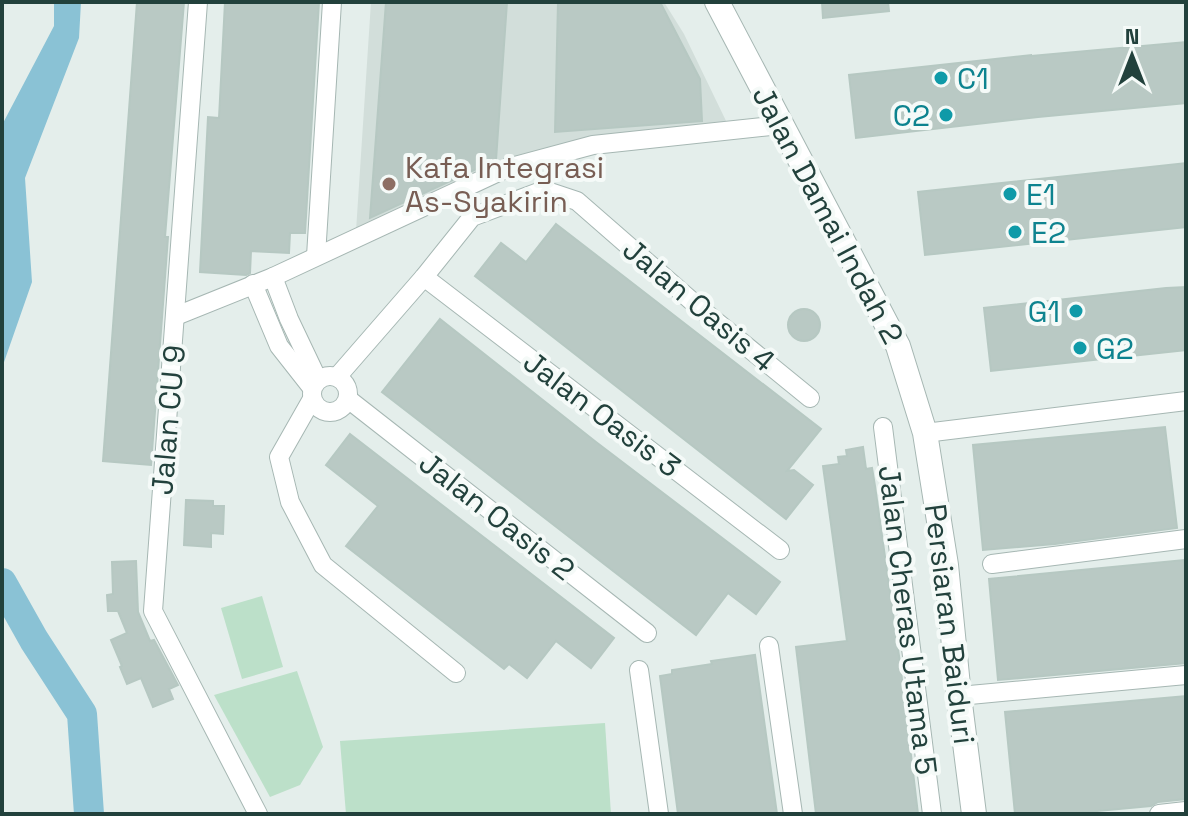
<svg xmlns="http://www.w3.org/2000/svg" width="1188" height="816" font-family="'Space Grotesk',sans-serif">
<rect width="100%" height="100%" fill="#e4eeeb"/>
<path fill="#d2deda" d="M371 2H664L684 34 728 125 595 138 356 231Z"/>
<g fill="#bce0c9">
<path d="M262 596 283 667 242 679 221 608Z"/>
<path d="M297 671 323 747 300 785 270 797 214 695Z"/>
<path d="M605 723 611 814H346L340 741Z"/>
</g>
<path fill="#8ac2d5" d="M54 2H81L79 38 25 178 32 282 3 365 2 125 54 26Z"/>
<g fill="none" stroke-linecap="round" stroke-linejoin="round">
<path stroke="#8ac2d5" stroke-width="30" d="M2 583 34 640 82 714 89 814"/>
</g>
<g fill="#b9c9c4" stroke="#b6c8c2" stroke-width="2">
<path d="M137 2H184L165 237H168L151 465 103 461Z"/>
<path d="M225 2H319L305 233H290L289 253 251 251 250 273 246 275 200 272 208 117 219 118Z"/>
<path d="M386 2H507L496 160 370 218Z"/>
<path d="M558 2H660L700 79 702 121 555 132Z"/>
<path d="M822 2H888L889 11 823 18Z"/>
<path d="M1186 42V103L1038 117 856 138 849 75 1031 55V56Z"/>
<path d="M1186 163V227L925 255 918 192Z"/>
<path d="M556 224 821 429 787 471 794 470 813 485 786 519 475 276 501 243 526 262Z"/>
<path d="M1186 287V350L991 371 984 308 1166 288Z"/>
<circle cx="804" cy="325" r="16"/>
<path d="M440 319 596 442 780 582 756 614 728 593 696 635 382 392Z"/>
<path d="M1165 427 1177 528 1055 544 983 550 973 445Z"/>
<path d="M350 434 614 638 591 668 556 641 527 678 509 664 504 669 346 546 378 506 326 465Z"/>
<path d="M863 447 866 469 872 468 875 486 900 663 918 814H816L796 647 847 641 823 466 839 464 838 457 847 456 846 450Z"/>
<path d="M186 500 213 501V506H224L223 534 211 533V547L184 545Z"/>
<path d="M1184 560 1186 584V663L998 680 989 579Z"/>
<path d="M136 561 138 612 150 641 154 640 178 685 169 689 173 699 153 707 141 678 127 684 120 667 122 666 111 640 127 633 118 611H108L107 595 113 594 112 562Z"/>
<path d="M755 655 777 814H678L660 676 672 674V670L712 664 711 661Z"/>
<path d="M1186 696V799L1158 802 1151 806 1065 814H1015L1005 712Z"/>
</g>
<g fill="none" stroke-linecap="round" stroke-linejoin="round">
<defs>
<g id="minor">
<path d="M198 2 153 611 258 814"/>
<path d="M316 256 332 2"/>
<path d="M273 277 289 319 318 380"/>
<path d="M424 277 780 550"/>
<path d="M253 284 279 346 312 388"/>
<path d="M176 316 273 277 507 168 593 145 780 125"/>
<circle cx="330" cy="394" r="18"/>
<path d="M337 377 424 277 472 217 544 190 577 201 702 310 810 398"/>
<path d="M312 399 279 457 290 502 323 565 456 673"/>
<path d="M348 399 647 633"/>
<path d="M883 427 932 814"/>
<path d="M925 433 1186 401"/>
<path d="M992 564 1186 539"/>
<path d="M769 646 793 814"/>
<path d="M639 670 659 814"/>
<path d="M959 696 1186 675"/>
<path d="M1159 814 1186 811"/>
</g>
<path id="tertiary" d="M717 2 898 346 925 433 946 565 959 696 974 814"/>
</defs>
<use href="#minor" stroke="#a6b7b3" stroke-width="20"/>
<use href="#tertiary" stroke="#a6b7b3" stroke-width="26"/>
<use href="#minor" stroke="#fff" stroke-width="18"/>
<use href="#tertiary" stroke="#fff" stroke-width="24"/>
</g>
<g fill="#0f9aa8" stroke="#f5faf8" stroke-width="3">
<circle cx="941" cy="78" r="8"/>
<circle cx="946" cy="115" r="8"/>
<circle cx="1010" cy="194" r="8"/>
<circle cx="1015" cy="232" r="8"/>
<circle cx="1076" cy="311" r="8"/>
<circle cx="1080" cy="348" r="8"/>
</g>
<circle fill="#8d6e63" stroke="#f5faf8" stroke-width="3" cx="389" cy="184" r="8"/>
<g text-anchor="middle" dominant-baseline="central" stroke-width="8" stroke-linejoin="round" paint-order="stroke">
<g font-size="30" fill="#0d838f" stroke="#f5faf8" text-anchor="start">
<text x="957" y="78">C1</text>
<text x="930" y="115" text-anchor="end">C2</text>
<text x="1026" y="194">E1</text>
<text x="1031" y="232">E2</text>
<text x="1060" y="311" text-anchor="end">G1</text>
<text x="1096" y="348">G2</text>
</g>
<g font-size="30" fill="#785e54" stroke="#f5faf8" text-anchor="start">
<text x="405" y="167">Kafa Integrasi<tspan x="405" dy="34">As-Syakirin</tspan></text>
</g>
<g font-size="30" fill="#22413c" stroke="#f5faf8">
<text transform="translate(828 215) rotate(62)">Jalan Damai Indah 2</text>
<text transform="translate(699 305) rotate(40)">Jalan Oasis 4</text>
<text transform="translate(602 414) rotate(37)">Jalan Oasis 3</text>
<text transform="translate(168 420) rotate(-85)">Jalan CU 9</text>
<text transform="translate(497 516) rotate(38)">Jalan Oasis 2</text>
<text transform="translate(908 620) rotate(83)">Jalan Cheras Utama 5</text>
<text transform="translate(950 624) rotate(83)">Persiaran Baiduri</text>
</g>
</g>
<rect width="1188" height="816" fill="none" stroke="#22413c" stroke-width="8"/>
<g transform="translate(1132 56)" stroke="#f5faf8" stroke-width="6" paint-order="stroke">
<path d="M0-6L14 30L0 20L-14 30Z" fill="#22413c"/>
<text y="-12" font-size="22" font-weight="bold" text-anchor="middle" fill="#22413c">N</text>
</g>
</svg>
